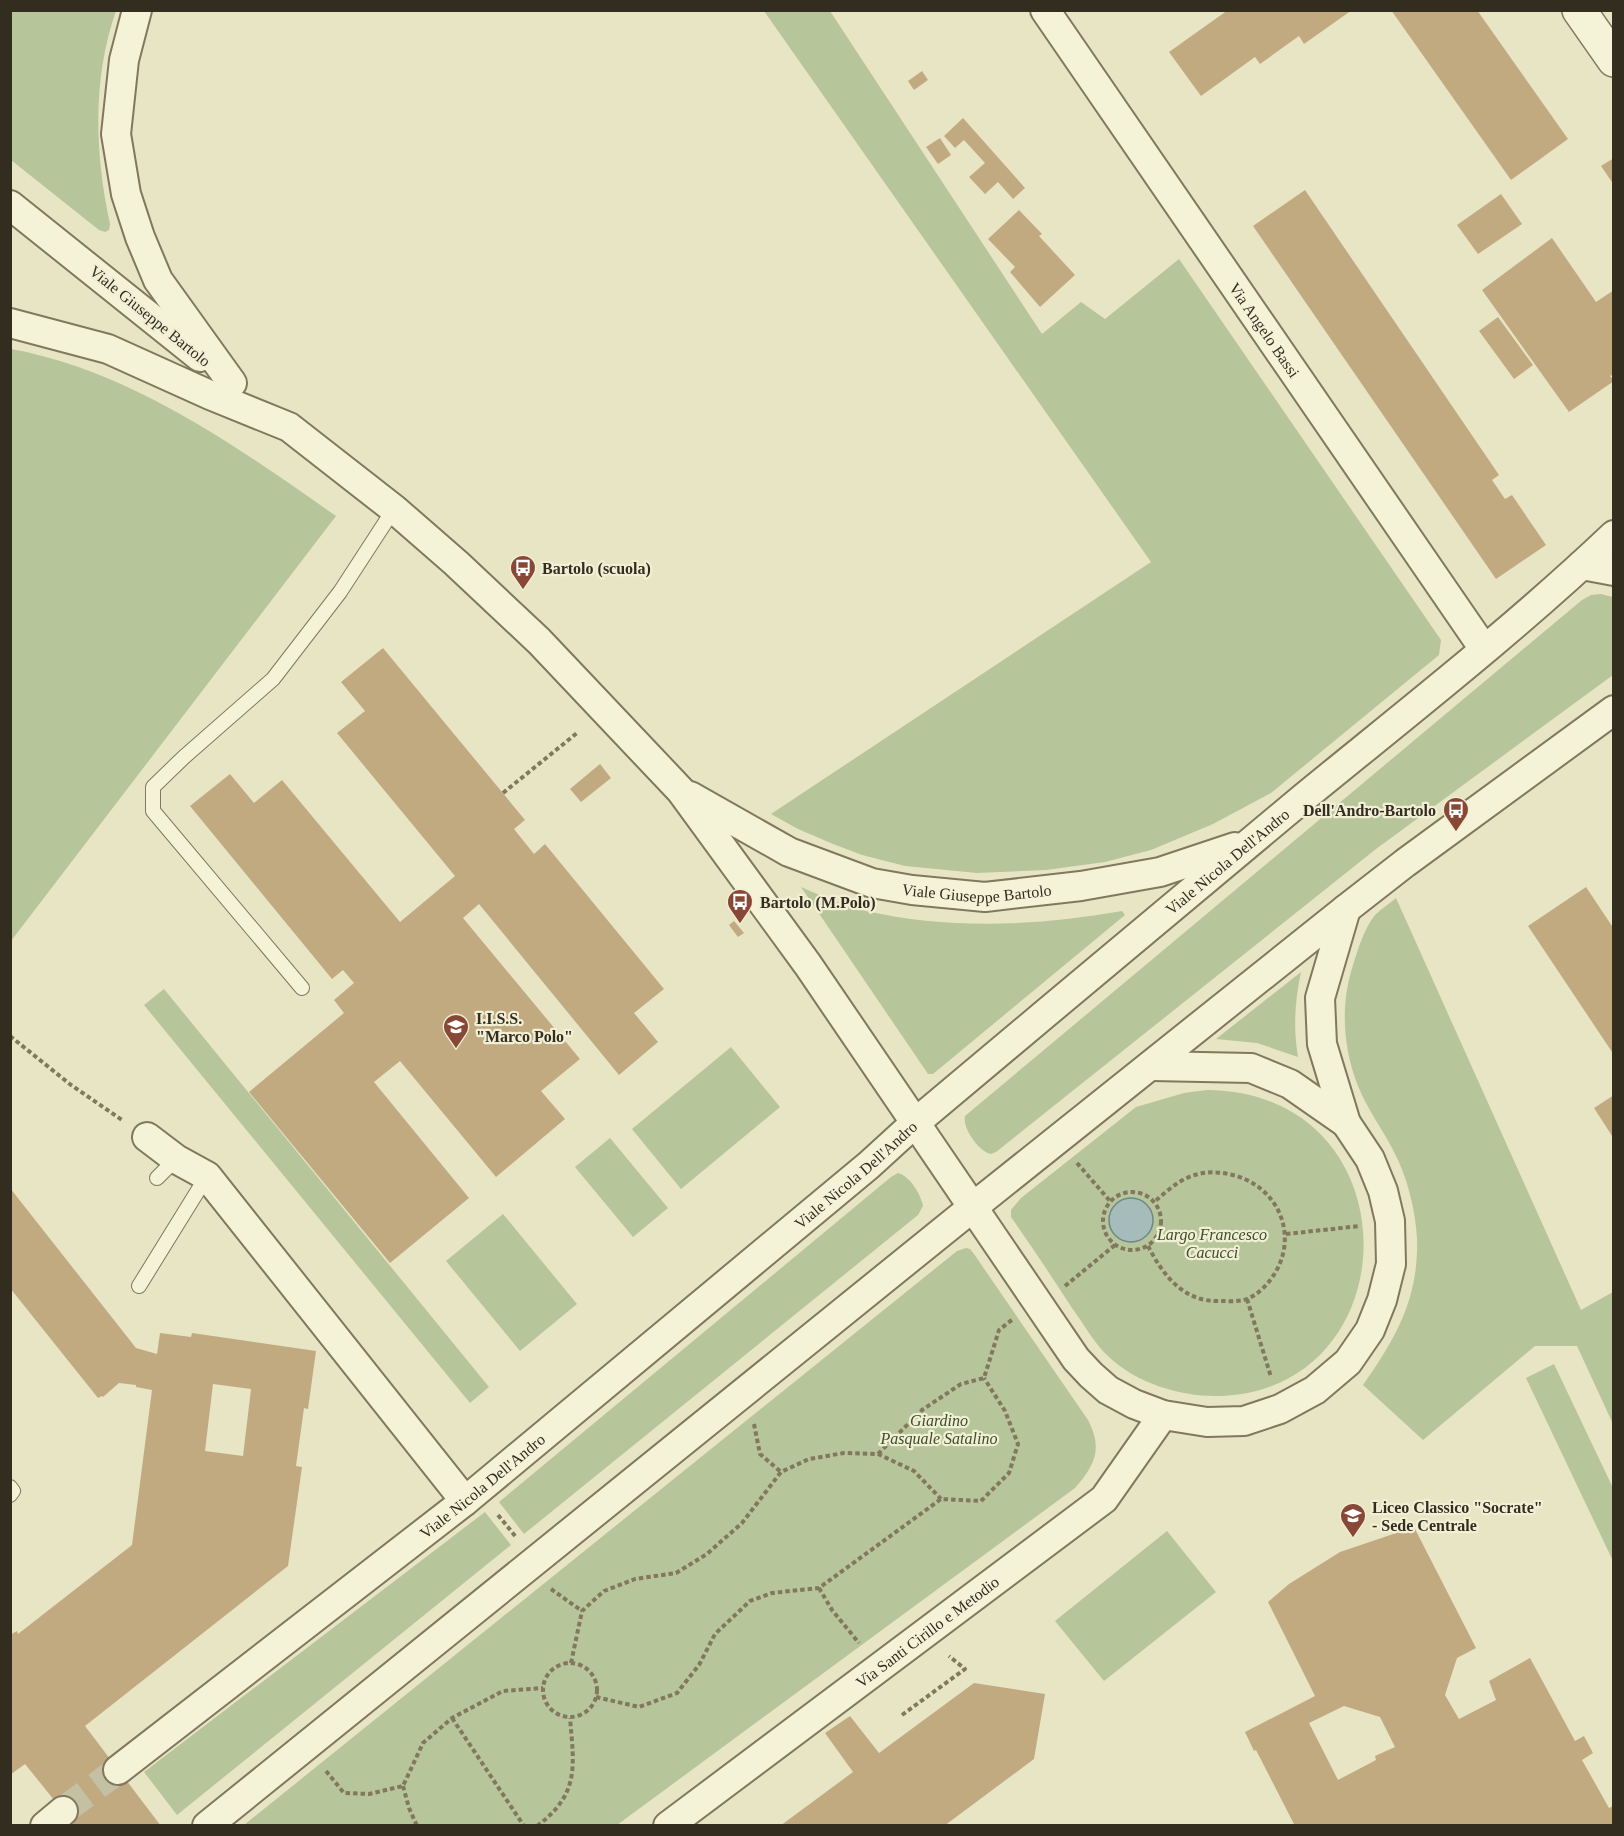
<svg xmlns="http://www.w3.org/2000/svg" width="1624" height="1836" font-family="'Times New Roman',serif">
<rect width="100%" height="100%" fill="#e8e5c5"/>
<g fill="#b7c59b">
<path d="M10 11H116C92 79 95 154 110 224L109 230 105 232 99 230 11 160Z"/>
<path d="M764 11H830L1042 334 1081 302 1105 319 1179 259 1441 640 1439 655 1271 793 1213 824 1151 850 1105 862 1046 870 977 873 905 866 862 855 833 844 798 829 771 814 1151 562Z"/>
<path d="M11 349C132 371 237 447 336 516L11 941Z"/>
<path d="M1601 594 1613 597V675L1376 849 996 1152 991 1154C979 1152 962 1128 965 1116L1582 600 1591 595Z"/>
<path d="M801 887C822 896 843 906 866 911 950 930 1037 926 1122 911L1125 915 933 1074H928Z"/>
<path d="M1396 898 1581 1310 1613 1292V1424L1577 1346H1535L1423 1440 1363 1385C1396 1338 1419 1298 1417 1238 1415 1208 1407 1176 1393 1150 1382 1128 1367 1109 1358 1086 1343 1048 1340 1005 1353 965 1358 949 1364 929 1375 915 1381 909 1390 903 1396 898Z"/>
<path d="M1301 972C1295 1001 1293 1027 1298 1057L1257 1043 1216 1039Z"/>
<path d="M164 989 489 1387 470 1403 144 1005Z"/>
<path d="M731 1047 780 1107 681 1189 632 1129Z"/>
<path d="M1207 1090C1417 1092 1412 1395 1215 1396 1179 1396 1137 1383 1110 1358 1095 1345 1084 1324 1072 1308 1052 1277 1032 1247 1011 1217V1210L1021 1198 1136 1107 1184 1093Z"/>
<path d="M610 1138 668 1208 633 1237 575 1167Z"/>
<path d="M898 1173C910 1176 921 1195 923 1206L918 1215 524 1534 499 1502 891 1177Z"/>
<path d="M503 1214 577 1304 520 1351 446 1261Z"/>
<path d="M966 1248 970 1249 974 1254 1088 1420C1103 1449 1095 1465 1075 1488L617 1825H244L957 1251Z"/>
<path d="M1554 1364 1613 1488V1561L1526 1378Z"/>
<path d="M485 1512 511 1545 177 1815 144 1772Z"/>
<path d="M1167 1531 1216 1592 1104 1681 1055 1621Z"/>
</g>
<circle fill="#a6bcbb" stroke="#6e8988" stroke-width="1.5" cx="1131" cy="1220" r="22"/>
<g fill="#c2aa80" fill-rule="evenodd">
<path d="M1228 10H1352L1304 44 1299 36 1260 64 1255 57 1201 96 1169 52Z"/>
<path d="M1391 10H1477L1568 139 1511 180Z"/>
<path d="M922 71 928 80 914 90 908 81Z"/>
<path d="M963 118 1025 188 1013 199 998 182 985 194 969 177 985 163 964 140 955 148 944 136Z"/>
<path d="M940 138 951 155 938 164 926 147Z"/>
<path d="M1614 158V185L1601 166Z"/>
<path d="M1305 190 1499 475 1492 480 1505 499 1512 495 1546 545 1496 579 1253 226Z"/>
<path d="M1501 194 1522 224 1478 254 1457 225Z"/>
<path d="M1019 210 1042 234 1039 236 1075 275 1040 307 1010 272 1015 267 988 239Z"/>
<path d="M1552 238 1596 302 1614 290V374L1610 376 1614 381 1569 412 1482 290Z"/>
<path d="M1498 317 1533 365 1514 379 1479 331Z"/>
<path d="M383 648 525 820 514 829 534 854 545 844 664 989 634 1013 658 1042 619 1075 479 904 463 918 580 1059 541 1091 565 1119 496 1177 400 1061 374 1082 469 1198 390 1263 249 1092 344 1013 334 1000 354 983 343 970 332 979 190 806 230 774 254 803 282 780 400 922 455 876 337 733 365 711 341 682Z"/>
<path d="M600 764 611 778 581 802 570 789Z"/>
<path d="M1586 887 1614 929V1055L1528 926Z"/>
<path d="M734 921 744 933 738 937 729 925Z"/>
<path d="M1614 1095V1139L1594 1108Z"/>
<path d="M10 1188 136 1348 157 1354 160 1333 191 1337 192 1333 316 1351 308 1409 304 1408 296 1466 302 1467 288 1566 85 1726 161 1826H75L25 1764 10 1775V1635L17 1631 18 1634 132 1545 152 1390 136 1387V1385L119 1383 103 1397 102 1396 98 1398 10 1288ZM213 1384 251 1389 243 1456 205 1451Z"/>
<path d="M1414 1527 1476 1648 1457 1658 1445 1695 1459 1719 1496 1700 1489 1681 1530 1658 1575 1741 1584 1736 1593 1753 1582 1760 1609 1808 1614 1806V1826H1295L1256 1750 1254 1751 1245 1732 1315 1696 1268 1602 1289 1584 1340 1552ZM1344 1706 1380 1717 1395 1747 1375 1756 1376 1760 1338 1780 1309 1723Z"/>
<path d="M974 1683 1045 1694 1034 1759 944 1826H780L853 1772 825 1733 850 1716 879 1753Z"/>
</g>
<g fill="none" stroke-linecap="round" stroke-linejoin="round">
<path stroke="#c4c0a4" stroke-width="28" stroke-dasharray="28 14" stroke-linecap="butt" d="M63 1811 118 1770"/>
<defs>
<g id="service">
<path d="M302 988 153 811V787L184 757 273 679 340 592 394 509"/>
<path d="M157 1178 176 1159"/>
<path d="M139 1286 207 1176"/>
<path d="M10 1487 13 1491 10 1495"/>
</g>
<g id="minor">
<path d="M137 10 124 60 116 134 126 194 140 237 158 280 232 383"/>
<path id="s1" d="M1045 10 1484 649"/>
<path d="M10 205 200 357"/>
<path d="M10 323 108 349 210 395 289 427 394 509 456 563 539 641 681 791 808 965 1076 1359 1091 1375 1108 1390 1134 1404 1163 1415 1207 1422 1244 1421 1280 1409 1315 1390 1348 1362 1370 1330 1382 1300 1391 1264 1390 1221 1383 1191 1370 1159 1346 1123 1322 1044 1320 998 1346 909"/>
<path d="M1582 565 1614 571"/>
<path id="s2" d="M690 796 789 852 872 883 912 890 985 897 1081 886 1160 872 1235 847"/>
<path d="M1152 1066 1251 1068 1290 1084 1346 1123"/>
<path d="M147 1137 176 1159 207 1176 465 1501"/>
<path id="s3" d="M118 1770 465 1501 869 1165 915 1123C1044 1015 1173 906 1302 799 1407 713 1515 629 1614 535"/>
<path d="M45 1826 63 1811"/>
<path d="M207 1826 973 1207 1346 909 1405 863 1614 710"/>
<path id="s4" d="M668 1826 1104 1499 1163 1415"/>
</g>
<path id="tertiary" d="M1579 10 1614 60"/>
</defs>
<use href="#service" stroke="#81785e" stroke-width="16"/>
<use href="#minor" stroke="#81785e" stroke-width="32"/>
<use href="#tertiary" stroke="#81785e" stroke-width="36"/>
<g stroke="#81785e" stroke-width="4" stroke-dasharray="4.5 3" stroke-linecap="butt">
<path d="M503 793 577 733"/>
<path d="M10 1036 71 1085 122 1120"/>
<path d="M1077 1163 1110 1201"/>
<circle cx="1132" cy="1221" r="29"/>
<path d="M1286 1234 1360 1226"/>
<path d="M1148 1246C1163 1275 1183 1302 1219 1301 1228 1301 1239 1302 1247 1299 1257 1295 1265 1287 1271 1279 1302 1237 1278 1183 1228 1174 1214 1171 1200 1172 1187 1178 1175 1183 1164 1194 1154 1202"/>
<path d="M1065 1286 1115 1245"/>
<path d="M1247 1299 1271 1377"/>
<path d="M754 1424 760 1454 781 1472"/>
<path d="M878 1454 922 1410 961 1384 984 1378 999 1330 1013 1319"/>
<path d="M498 1515 516 1537"/>
<path d="M819 1588 832 1610 859 1643"/>
<path d="M551 1589 582 1611"/>
<path d="M571 1663 582 1611 604 1591 635 1579 676 1573 707 1554 742 1523 781 1472 809 1459 844 1453 878 1454 914 1471 941 1499"/>
<circle cx="570" cy="1690" r="27"/>
<path d="M596 1697 639 1707 677 1693 699 1665 715 1634 750 1601 772 1593 819 1588 941 1499 981 1501 1009 1473 1018 1444 1005 1411 984 1378"/>
<path d="M902 1715 965 1669 949 1656"/>
<path d="M452 1718 524 1826"/>
<path d="M326 1771 344 1793 369 1794 403 1786 423 1743 452 1718 503 1691 543 1688"/>
<path d="M403 1786 409 1808 417 1826"/>
<path d="M537 1826C580 1794 574 1766 570 1718"/>
</g>
<use href="#service" stroke="#f4f2d7" stroke-width="14"/>
<use href="#minor" stroke="#f4f2d7" stroke-width="28"/>
<use href="#tertiary" stroke="#f4f2d7" stroke-width="33"/>
</g>
<defs>
<symbol id="bus-pin" viewBox="-11 -11 22 30"><path d="M0 17L-7.5 6A9.5 9.5 0 1 1 7.5 6Z" fill="#894735" stroke="#f1efd4"/><path d="M-5-6H5V4H4V6H2V4H-2V6H-4V4H-5ZM-3.5-4V0h7V-4ZM-3.5 1.2v1.5H-2V1.2ZM2 1.2v1.5H3.5V1.2Z" fill="#fff"/></symbol>
<symbol id="school-pin" viewBox="-11 -11 22 30"><path d="M0 17L-7.5 6A9.5 9.5 0 1 1 7.5 6Z" fill="#894735" stroke="#f1efd4"/><path d="M0-5L7-2L0 1L-7-2ZM-4 1L0 2.5L4 1V4Q0 6-4 4Z" fill="#fff"/></symbol>
</defs>
<g fill-rule="evenodd">
<use href="#bus-pin" x="508" y="553" width="30" height="40"/>
<use href="#bus-pin" x="1441" y="795" width="30" height="40"/>
<use href="#bus-pin" x="725" y="887" width="30" height="40"/>
<use href="#school-pin" x="441" y="1012" width="30" height="40"/>
<use href="#school-pin" x="1338" y="1501" width="30" height="40"/>
</g>
<g text-anchor="middle" dominant-baseline="central" stroke-width="4.5" stroke-linejoin="round" paint-order="stroke">
<g font-size="16" fill="#332d20" stroke="#f1efd4">
<text transform="translate(150 316) rotate(39)">Viale Giuseppe Bartolo</text>
<text stroke="none"><textPath href="#s1" startOffset="388">Via Angelo Bassi</textPath></text>
<text stroke="none"><textPath href="#s3" startOffset="1434">Viale Nicola Dell'Andro</textPath></text>
<text stroke="none"><textPath href="#s2" startOffset="308">Viale Giuseppe Bartolo</textPath></text>
<text stroke="none"><textPath href="#s3" startOffset="948">Viale Nicola Dell'Andro</textPath></text>
<text stroke="none"><textPath href="#s3" startOffset="462">Viale Nicola Dell'Andro</textPath></text>
<text stroke="none"><textPath href="#s4" startOffset="324">Via Santi Cirillo e Metodio</textPath></text>
</g>
<g font-size="16" font-weight="bold" fill="#332d20" stroke="#f1efd4" text-anchor="start">
<text x="542" y="568">Bartolo (scuola)</text>
<text x="1436" y="810" text-anchor="end">Dell'Andro-Bartolo</text>
<text x="760" y="902">Bartolo (M.Polo)</text>
<text x="476" y="1018">I.I.S.S.<tspan x="476" dy="18">"Marco Polo"</tspan></text>
<text x="1372" y="1507">Liceo Classico "Socrate"<tspan x="1372" dy="18">- Sede Centrale</tspan></text>
</g>
<g font-size="16" font-style="italic" fill="#3c4d29" stroke="#f1efd4">
<text x="1212" y="1234">Largo Francesco<tspan x="1212" dy="18">Cacucci</tspan></text>
<text x="939" y="1420">Giardino<tspan x="939" dy="18">Pasquale Satalino</tspan></text>
</g>
</g>
<rect width="1624" height="1836" fill="none" stroke="#332d20" stroke-width="24"/>
</svg>
